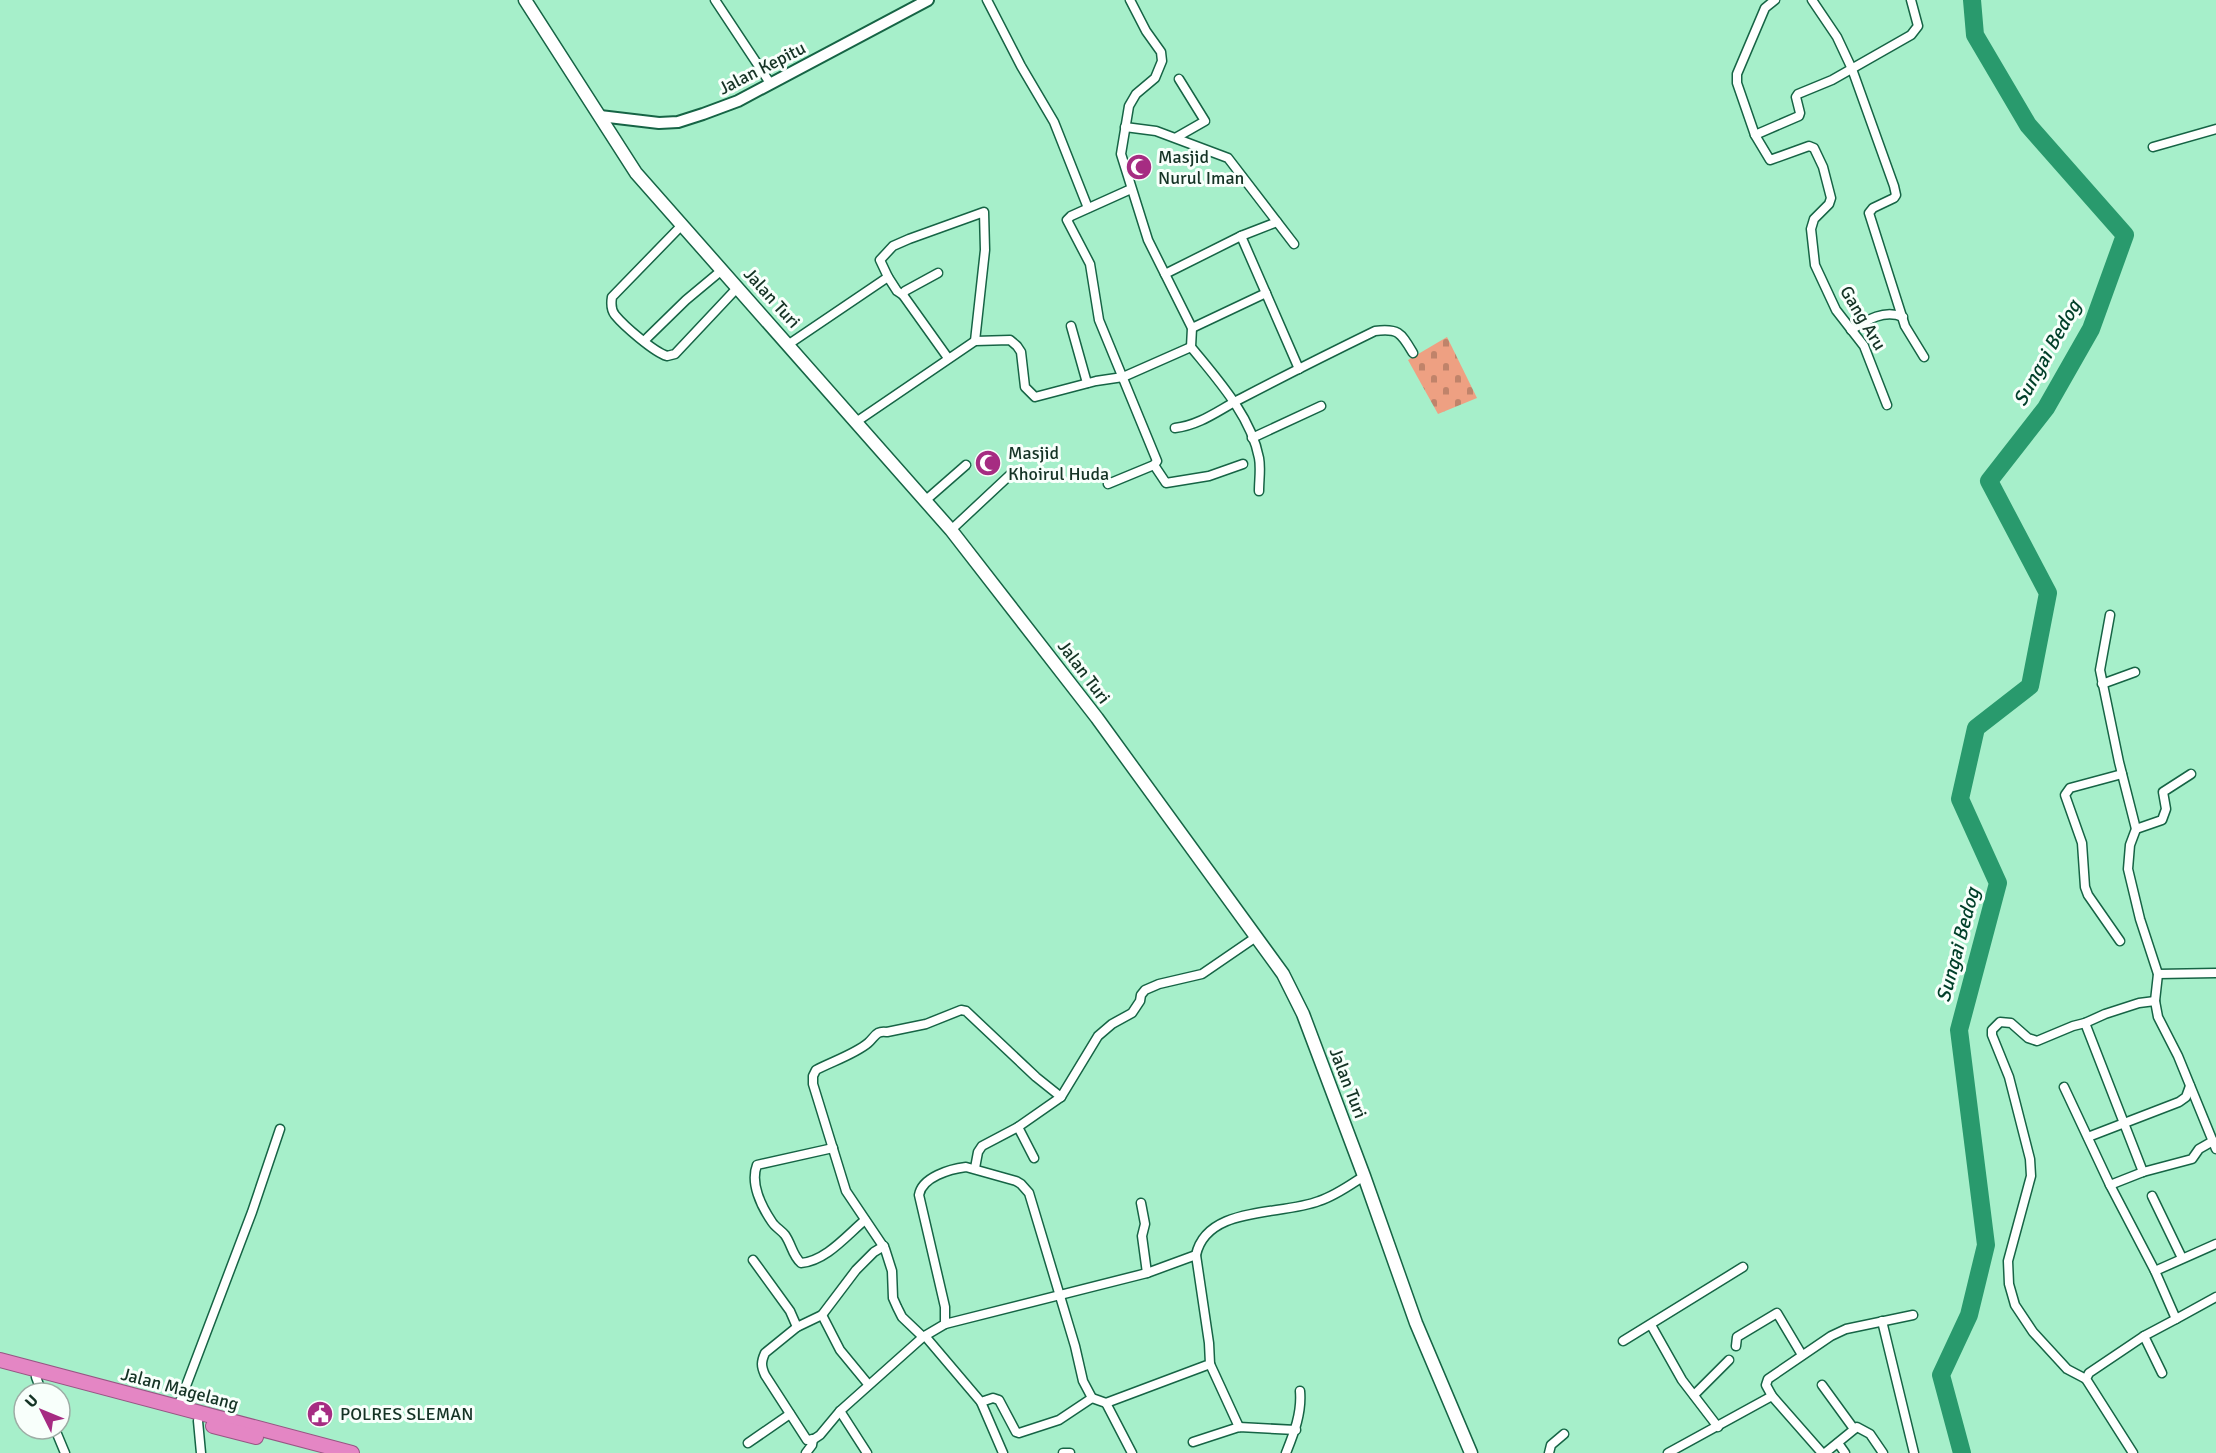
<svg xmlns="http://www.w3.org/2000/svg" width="2216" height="1453" font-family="Signika,sans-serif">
<defs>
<pattern id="cemetery-stones" width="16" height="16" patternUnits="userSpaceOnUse" patternTransform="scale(1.5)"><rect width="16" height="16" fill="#eea082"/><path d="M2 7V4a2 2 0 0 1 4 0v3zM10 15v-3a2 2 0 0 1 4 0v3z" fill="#c0836a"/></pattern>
</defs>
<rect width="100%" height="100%" fill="#a6efca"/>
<path fill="url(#cemetery-stones)" d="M1447 337 1477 398 1438 414 1408 360Z"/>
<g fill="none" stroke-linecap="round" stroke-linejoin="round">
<path stroke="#299a6d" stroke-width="18" d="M1962 1453 1941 1375 1969 1315 1986 1245 1959 1030 1998 883 1960 799 1976 728 2030 686 2048 593 1989 481 2046 408 2091 329 2125 235 2028 125 1975 35 1972 0"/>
<defs>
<g id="minor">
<path d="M715 0 770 83"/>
<path d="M987 0 1021 66 1054 122 1088 208"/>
<path d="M1130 0 1146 31 1161 52 1162 61 1155 78 1136 94 1129 106 1121 154 1148 240 1192 328 1191 347C1217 379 1251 416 1259 458 1261 468 1259 480 1259 491"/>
<path d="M1812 0 1837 37 1852 69 1894 186 1896 195 1894 198 1873 208 1869 213 1905 326 1924 357"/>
<path d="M1125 127 1156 131 1228 158 1294 244"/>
<path d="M1755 135 1737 83V74L1765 8 1775 0"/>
<path d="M1177 137 1205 121 1179 79"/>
<path d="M2153 147 2216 129"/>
<path d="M682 225 612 297C611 303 611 310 615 315 624 326 654 352 667 356L675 354 738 287"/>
<path d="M1241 236 1299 369"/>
<path d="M938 273 905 291 903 295 948 358"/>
<path d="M1165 274 1241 236 1277 222"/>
<path d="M888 277 880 260 893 246 909 239 984 212 985 250 975 341"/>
<path d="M1071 326 1087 383"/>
<path d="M1192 328 1266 293"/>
<path d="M1851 330C1867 320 1884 309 1903 317"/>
<path d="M644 341 686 300 722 270"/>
<path d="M789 344 888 277 897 291 903 295"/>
<path d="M1887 405 1864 346 1836 310 1815 265 1811 229 1814 219 1829 204 1831 198 1823 167 1814 148 1809 146 1770 160 1755 135 1799 116 1800 113 1796 97 1798 94 1832 80 1911 35 1918 26 1911 0"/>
<path d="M856 422 975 341 1010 340 1017 346 1021 352 1025 387 1035 397 1096 381 1123 377 1191 347"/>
<path d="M1175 428C1201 425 1220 409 1242 398 1286 375 1330 353 1375 331 1399 328 1401 333 1413 353"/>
<path d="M1252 438 1321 406"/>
<path d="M1154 465 1166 483 1209 476 1243 464"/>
<path d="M1108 484 1154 465 1157 461 1099 320 1090 264 1067 220 1071 216 1131 189"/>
<path d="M926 500 966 465"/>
<path d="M951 530 1012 473"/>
<path d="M2110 615 2100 670 2119 762 2136 829 2130 845 2128 869 2140 919 2158 974 2155 1001 2158 1017 2178 1056 2216 1149"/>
<path d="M2102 684 2135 672"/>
<path d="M2136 829 2162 820 2166 809 2163 792 2191 774"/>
<path d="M2120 941 2088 895 2085 887 2082 843 2065 795 2070 788 2122 774"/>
<path d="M2158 974 2216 973"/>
<path d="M2085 1023 2143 1172"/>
<path d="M2064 1087 2110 1185 2155 1271"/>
<path d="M1018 1127 1034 1158"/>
<path d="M2088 1137 2179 1102 2186 1097 2190 1086"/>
<path d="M833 1148 757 1165C750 1183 761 1206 772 1222 775 1227 781 1230 785 1235 792 1245 792 1255 801 1263 826 1261 847 1235 865 1220"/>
<path d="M975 1168 978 1152 982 1146 1018 1127 1061 1097 1098 1036 1112 1024 1132 1013 1140 1001 1141 995 1145 990 1159 984 1202 974 1256 937"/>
<path d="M2110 1185 2143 1172 2192 1159 2199 1149 2213 1141"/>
<path d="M2152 1196 2182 1258"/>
<path d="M1141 1203 1145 1224 1142 1236 1147 1273"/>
<path d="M884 1246 874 1252 856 1270 822 1315 797 1327 765 1353C761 1362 761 1366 765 1375L807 1440 814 1439 820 1435 840 1411 923 1337 945 1324V1307L919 1195C922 1177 950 1169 966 1167L1016 1181 1021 1184 1029 1193 1075 1346 1083 1381 1092 1398 1106 1403 1132 1453"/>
<path d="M753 1260 790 1311 797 1327"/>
<path d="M822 1315 840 1350 868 1384"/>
<path d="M2176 1319 2216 1297"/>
<path d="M1882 1321 1914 1453"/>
<path d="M945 1324 1147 1273 1196 1255"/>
<path d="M1651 1325 1682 1380 1718 1427"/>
<path d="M925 1336 981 1402 993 1398 999 1400 1016 1432 1019 1433 1059 1420 1092 1398"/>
<path d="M2144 1336 2162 1373"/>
<path d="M923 1337 902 1317 897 1307 893 1298 892 1271 885 1249 846 1191 813 1084V1076L816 1070C831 1062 855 1054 868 1043 875 1037 876 1030 887 1032L926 1024 961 1010 966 1011 1036 1077 1061 1097"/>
<path d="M1623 1341 1743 1267"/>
<path d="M1736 1346 1737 1337 1777 1313 1802 1355"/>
<path d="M1210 1364 1239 1427"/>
<path d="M36 1377 42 1393"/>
<path d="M2086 1379 2067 1369 2033 1332 2015 1305 2009 1284 2008 1261 2031 1176 2030 1159 2009 1077 1992 1035V1030L2000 1022 2011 1023 2028 1038 2037 1041 2073 1026 2085 1023 2105 1014 2139 1003 2155 1001"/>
<path d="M1822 1385 1854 1429"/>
<path d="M1694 1395 1729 1360"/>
<path d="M981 1402 1003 1453"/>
<path d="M1106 1403 1210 1364 1209 1343 1196 1255C1207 1205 1281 1216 1319 1201 1335 1196 1350 1185 1364 1176"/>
<path d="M178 1407 252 1212 280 1129"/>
<path d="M840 1411 867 1453"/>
<path d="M198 1421 201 1453"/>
<path d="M55 1429 65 1453"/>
<path d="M1193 1442 1239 1427 1296 1430"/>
<path d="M748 1443 790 1414"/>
<path d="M1838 1443 1845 1453"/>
<path d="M806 1453 812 1445 813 1439"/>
<path d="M1063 1453H1070"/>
<path d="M1286 1453C1294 1433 1302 1413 1300 1391"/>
<path d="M1549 1453 1551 1445 1564 1434"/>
<path d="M1668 1453 1772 1396"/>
<path d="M1822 1453 1772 1396 1766 1385 1768 1379 1831 1336 1846 1329 1913 1315"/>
<path d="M1825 1453 1857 1427 1870 1434 1883 1453"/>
<path d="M2133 1453 2086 1379 2089 1373 2144 1336 2176 1319 2155 1271 2216 1244"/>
</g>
<path id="tertiary" d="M600 116 659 123 678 122 703 114 738 101 928 0"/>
<path id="secondary" d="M525 0 636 173 951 530 1097 718 1283 974 1303 1014 1364 1176 1416 1323 1471 1453"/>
<g id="trunk">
<path d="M0 1360 352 1453"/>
<path d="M213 1426 256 1437"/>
</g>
</defs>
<use href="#minor" stroke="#166445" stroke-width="11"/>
<use href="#tertiary" stroke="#166445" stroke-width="14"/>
<use href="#secondary" stroke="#166445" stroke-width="15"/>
<use href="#trunk" stroke="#975583" stroke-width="16"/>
<use href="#minor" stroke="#fff" stroke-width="8"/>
<use href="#tertiary" stroke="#fff" stroke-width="10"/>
<use href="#secondary" stroke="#fff" stroke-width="12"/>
<use href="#trunk" stroke="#e486c4" stroke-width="14"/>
</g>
<defs>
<symbol id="mosque-disc" viewBox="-11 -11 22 22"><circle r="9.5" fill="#a62c82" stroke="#f8fffb"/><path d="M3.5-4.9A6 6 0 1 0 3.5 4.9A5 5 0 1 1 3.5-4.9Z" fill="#fff"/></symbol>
<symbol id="civic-disc" viewBox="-11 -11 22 22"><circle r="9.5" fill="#a62c82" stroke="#f8fffb"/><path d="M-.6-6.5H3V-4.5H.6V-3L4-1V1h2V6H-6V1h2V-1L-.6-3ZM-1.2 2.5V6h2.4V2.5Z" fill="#fff"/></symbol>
</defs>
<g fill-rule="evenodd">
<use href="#mosque-disc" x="1124" y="152" width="30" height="30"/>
<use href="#mosque-disc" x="973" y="448" width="30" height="30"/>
<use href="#civic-disc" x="305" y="1399" width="30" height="30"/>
</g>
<g text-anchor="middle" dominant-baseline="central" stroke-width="6" stroke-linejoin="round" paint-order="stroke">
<g font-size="18" fill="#153325" stroke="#f8fffb">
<text transform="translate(762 68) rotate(-27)">Jalan Kepitu</text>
<text transform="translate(772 298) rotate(48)">Jalan Turi</text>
<text transform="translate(1863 318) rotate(59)">Gang Aru</text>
<text transform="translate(1084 672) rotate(53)">Jalan Turi</text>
<text transform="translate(1348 1083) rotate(69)">Jalan Turi</text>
<text transform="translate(180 1389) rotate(15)">Jalan Magelang</text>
</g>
<g font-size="18" fill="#153325" stroke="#f8fffb" text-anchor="start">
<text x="1158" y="157">Masjid<tspan x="1158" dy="21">Nurul Iman</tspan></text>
<text x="1008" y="453">Masjid<tspan x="1008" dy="21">Khoirul Huda</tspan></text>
<text x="340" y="1414">POLRES SLEMAN</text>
</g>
<g font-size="20" font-style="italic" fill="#003f29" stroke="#f8fffb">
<text transform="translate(2047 353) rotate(-61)">Sungai Bedog</text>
<text transform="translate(1958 945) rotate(-75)">Sungai Bedog</text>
</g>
</g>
<g transform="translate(42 1411) rotate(313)"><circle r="28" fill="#f8fffb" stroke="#9dada5" stroke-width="1.5"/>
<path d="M0-4.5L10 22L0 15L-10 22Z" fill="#a62c82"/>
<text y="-9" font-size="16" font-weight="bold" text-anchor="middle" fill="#153325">U</text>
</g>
</svg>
